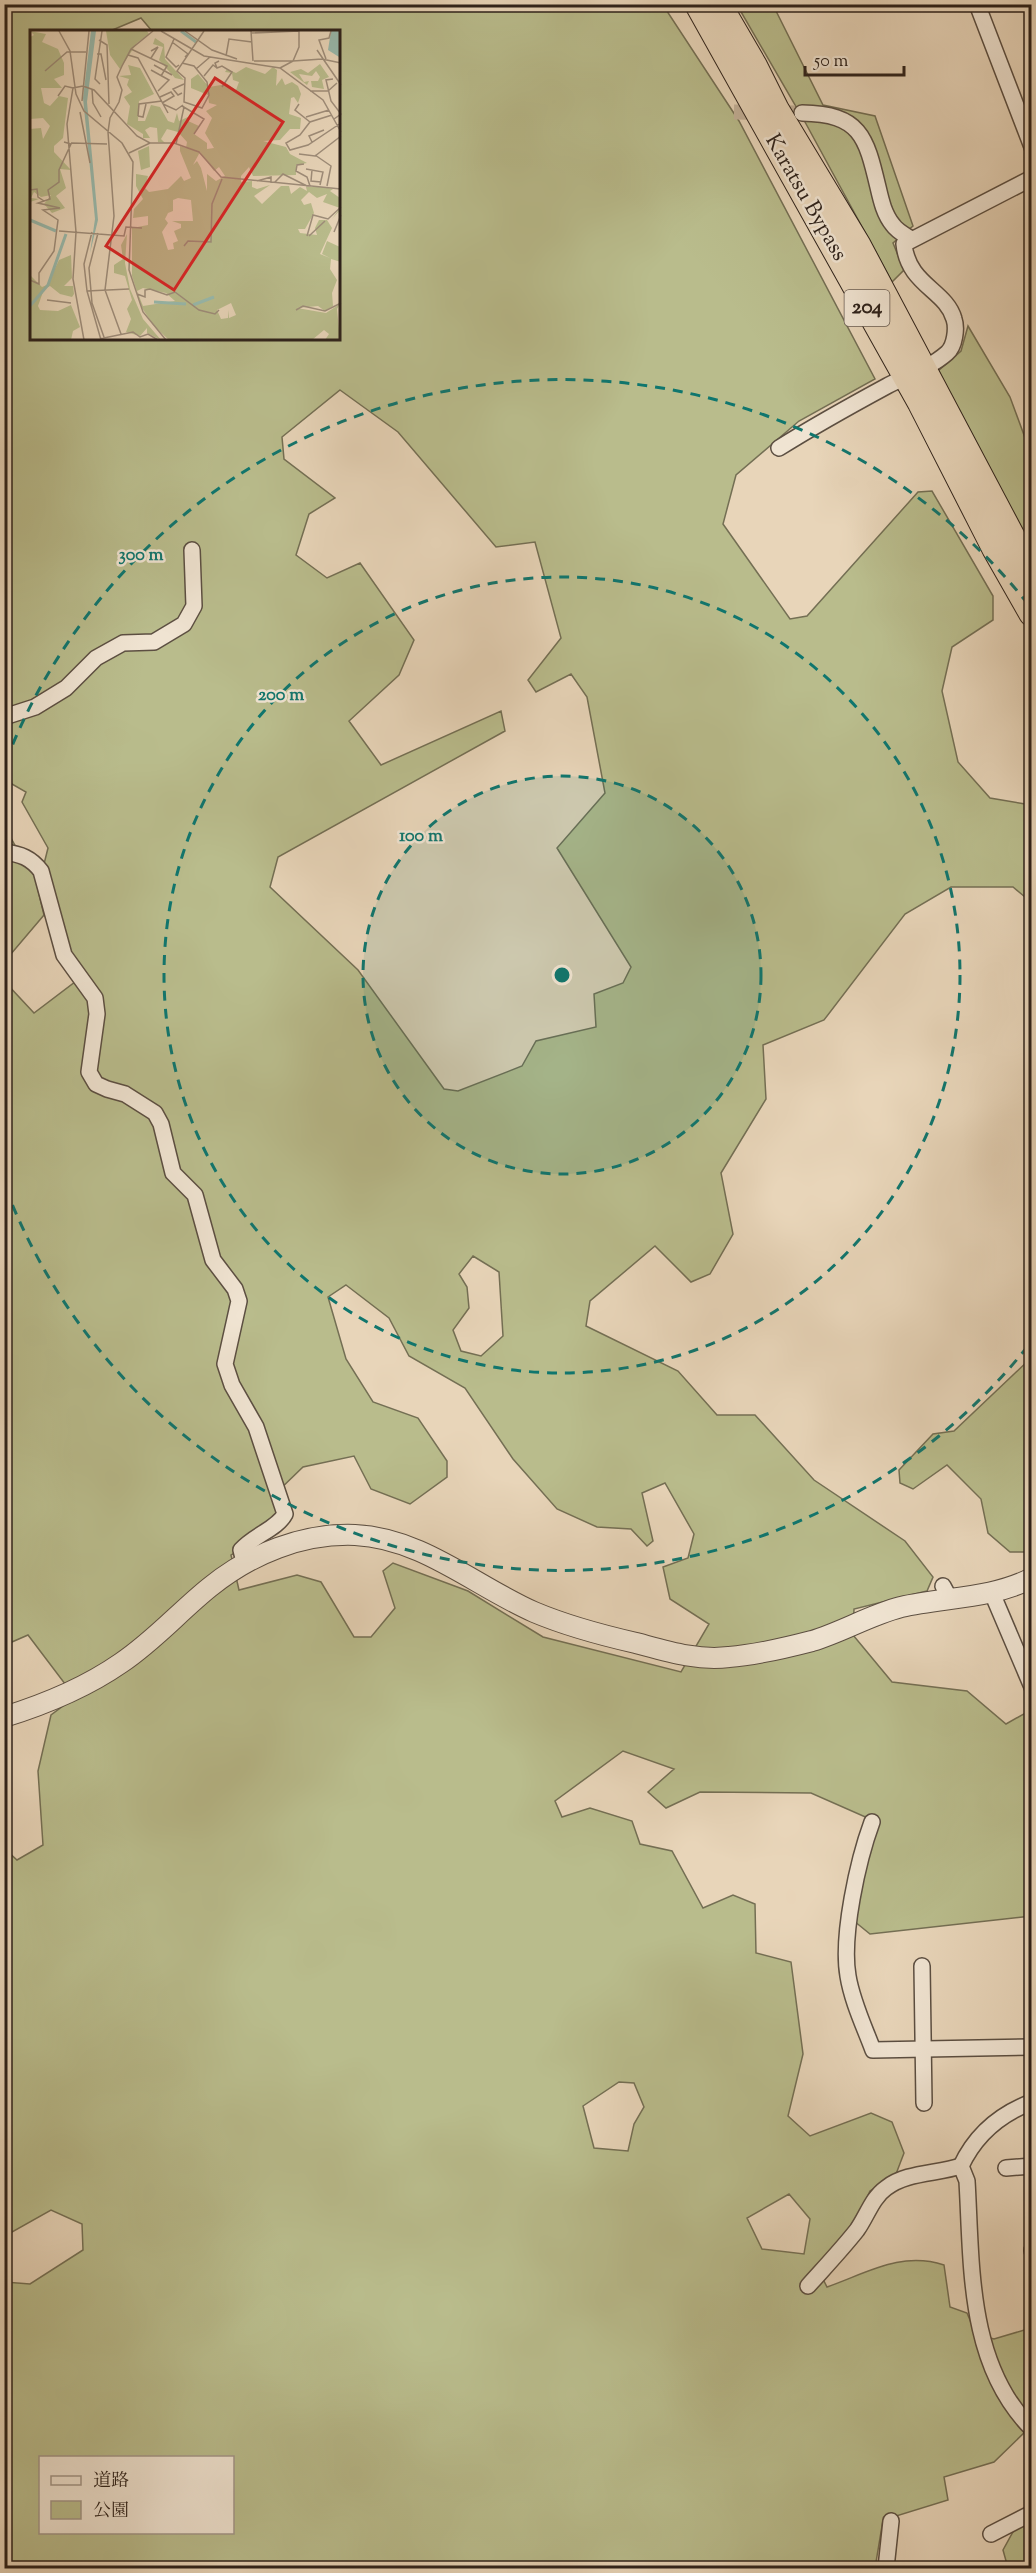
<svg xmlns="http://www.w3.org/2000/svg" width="1036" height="2573" font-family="'Sorts Mill Goudy','Noto Serif JP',serif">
<rect width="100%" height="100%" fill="#e8d5b9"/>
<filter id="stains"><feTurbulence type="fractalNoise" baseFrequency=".00333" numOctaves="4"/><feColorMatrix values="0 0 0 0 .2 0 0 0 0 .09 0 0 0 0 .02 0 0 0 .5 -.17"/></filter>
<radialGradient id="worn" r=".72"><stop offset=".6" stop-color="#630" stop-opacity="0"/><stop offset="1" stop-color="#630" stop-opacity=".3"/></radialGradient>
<g fill="#b9bc8c" stroke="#746f54" stroke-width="1.5" fill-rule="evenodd">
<path d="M4 5H663L739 121 875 379 799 421 736 475 723 524 790 619 807 616 918 492 932 491 993 596V620L952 647 942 691 958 762 990 798 1031 805V950L1026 946 1025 897 1013 887H951L905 914 824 1020 763 1045 766 1099 721 1173 733 1234 710 1274 691 1282 655 1246 590 1301 586 1326 678 1371 717 1415H755L814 1480 905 1541 933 1577 927 1591 854 1609 853 1635 892 1682 967 1691 1006 1724 1029 1711 1031 1712V1916L870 1934 854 1921 870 1819 811 1793 700 1792 666 1808 648 1792 674 1769 623 1751 555 1801 562 1817 590 1808 632 1821 640 1844 672 1851 703 1908 733 1895 755 1904 756 1953 791 1962 803 2054 788 2116 810 2136 871 2113 892 2122 904 2153 896 2174 870 2191 856 2221 818 2269 827 2287C867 2273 901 2251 944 2265L950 2307 967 2313 976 2334 994 2339 1031 2328V2430H1027L994 2462 944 2477 948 2500 883 2520 875 2568H837L828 2562 812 2568H5V2282L30 2284 83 2250 82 2224 51 2210 5 2236V1849L17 1860 43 1845 38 1771 51 1715 75 1697 28 1635 5 1645V982L34 1013 84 975 68 951 44 864 48 848 22 802 26 792 5 780ZM141 18 152 31 339 32V339H32V32L110 31ZM340 390 398 432 496 547 535 542 561 638 528 680 536 692 571 674 587 697 605 793 557 848 631 967 623 983 594 994 596 1027 536 1041 522 1066 458 1091 444 1089 358 970 270 887 278 857 505 731 501 711 381 765 349 721 399 675 414 640 360 563 327 578 296 555 309 514 335 498 284 459 282 437ZM473 1256 499 1272 503 1336 481 1356 461 1351 453 1330 469 1308 467 1287 459 1274ZM346 1285 389 1318 409 1356 465 1388 513 1459 557 1509 597 1527 631 1529 647 1546 653 1541 642 1493 665 1483 694 1534 688 1558 663 1567 670 1599 709 1624 681 1672 543 1637 468 1591 393 1563 383 1571 395 1608 371 1637H354L321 1582 297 1575 239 1590 231 1555 279 1525 273 1496 303 1467 354 1456 371 1489 410 1504 447 1477V1461L418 1418 373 1402 346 1359 328 1297ZM619 2082 634 2083 644 2107 634 2124 628 2151 594 2148 583 2106ZM789 2194 810 2219 804 2254 762 2249 747 2218ZM40 2458H232V2532H40Z"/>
<path d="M737 5H773L823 105 875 116 913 226 893 243 904 270 892 282 805 122Z"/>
<path d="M968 326 1010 397 1031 454V549L938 371 961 351Z"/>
<path d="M4 825 17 849 30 856 44 915 5 961Z"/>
<path d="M1031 1358V1534L1025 1552H1010L988 1533 981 1499 947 1465 913 1489 900 1483 899 1470 933 1434 954 1431Z"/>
<path d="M1031 2519V2568H1008L1003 2550 1014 2530Z"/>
</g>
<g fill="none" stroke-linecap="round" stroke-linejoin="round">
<path stroke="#c3b199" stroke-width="15" stroke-dasharray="15 8" stroke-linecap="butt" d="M734 112 802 113"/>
<defs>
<g id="minor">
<path d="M977 4 1032 147"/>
<path d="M802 113C860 114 866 136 878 187 881 200 884 214 893 225 897 231 905 235 911 239"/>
<path d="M779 448C814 426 850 406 887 386 906 376 930 368 947 353 955 346 957 328 954 319 946 290 908 285 904 244L1032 178"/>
<path d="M4 717 35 707 66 688 96 658 123 643 154 642 184 624 194 606 192 550"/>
<path d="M4 852C21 854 31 858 41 871L64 955 95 998 97 1014 89 1072 96 1084 107 1089 125 1094 155 1113 161 1124 173 1173 195 1195 213 1260 235 1289 239 1301 225 1364 232 1385 256 1427 285 1514C277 1529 254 1535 241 1550L244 1562"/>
<path d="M943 1586 950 1599"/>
<path d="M992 1593 1032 1687"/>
<path d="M872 1822C858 1860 841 1936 848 1976 852 2001 864 2026 873 2050L1032 2047"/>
<path d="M922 1966 924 2103"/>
<path d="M1032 2102C1000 2114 975 2136 961 2166L967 2181C972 2265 967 2364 1032 2429"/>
<path d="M1006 2168 1032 2166"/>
<path d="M1032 2250V2251"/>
<path d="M808 2286C825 2267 842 2249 857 2230 867 2216 872 2198 886 2188 906 2172 937 2174 961 2166"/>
<path d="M991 2534 1032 2513"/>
<path d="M886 2568 891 2521"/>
</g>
<path id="tertiary" d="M4 1717C46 1704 85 1688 121 1663 154 1641 180 1611 210 1587 251 1554 302 1533 355 1535 422 1538 475 1586 534 1612 567 1626 601 1635 636 1643 666 1651 697 1661 729 1657 757 1655 785 1648 812 1641 842 1632 870 1615 901 1607 944 1597 991 1599 1032 1578"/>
<g id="trunk">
<path d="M698 4 921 403 995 548 1032 613"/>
<path d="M718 4 754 66 776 110 858 246 1032 575"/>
</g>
</defs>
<use href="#minor" stroke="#5c4f42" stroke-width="18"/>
<use href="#tertiary" stroke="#5c4f42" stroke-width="22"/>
<use href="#trunk" stroke="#2e221b" stroke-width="28"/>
<use href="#minor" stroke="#f0e4d2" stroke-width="15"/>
<use href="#tertiary" stroke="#f0e4d2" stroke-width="20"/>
<use href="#trunk" stroke="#e8d5b9" stroke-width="26"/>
</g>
<circle cx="562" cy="975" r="199" fill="#0f766e" fill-opacity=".12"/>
<g fill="none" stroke="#0f766e" stroke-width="3" stroke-dasharray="10 8">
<circle cx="562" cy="975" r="199"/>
<circle cx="562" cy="975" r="398"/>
<path d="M1028 1346A596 596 0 0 1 6 1189M6 761A596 596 0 0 1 1028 604"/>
</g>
<g text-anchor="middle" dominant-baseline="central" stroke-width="5" stroke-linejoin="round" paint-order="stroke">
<rect fill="#f0e4d2" stroke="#685c52" stroke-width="1.5" x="844.5" y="290" width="45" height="36" rx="4.5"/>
<g font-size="21" font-weight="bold" fill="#2e221b">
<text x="867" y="308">204</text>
</g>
<g font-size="22" fill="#2e221b" stroke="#f0e4d2">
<text transform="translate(805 198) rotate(60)">Karatsu Bypass</text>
</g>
</g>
<g transform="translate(30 30)">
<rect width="310" height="310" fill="#e8d5b9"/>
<path d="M0 1 16 4 12 12 28 19 34 33V45L24 49 32 58H11L14 73 20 76 29 66 38 68 33 108 24 116V122L41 140 30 139 36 158 26 166 35 178 22 183 14 174 21 165 11 167 4 162 1 168 9 169 0 172V99L11 98 13 109 20 96 13 88 0 89V7L4 5ZM76 1H117L119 4 107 13 90 39 80 25ZM125 8 134 14 135 29 154 50 145 48 129 30 133 17 123 14ZM290 34 299 47 292 50 294 59 282 57 281 51H288L290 47 286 41 282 46 269 44 274 52 279 51 277 55 260 42 271 39 278 43ZM98 35 110 38 124 64 109 71 108 91H115L121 75 130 77 138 91 144 93 147 83 149 91 158 87V91L169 96 164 104 177 113V119L184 118 175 103 182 88 176 81 187 75 179 73 178 65 161 58V49L168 44 179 57 197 54 206 60 209 52 203 50 202 43 195 42 197 39 206 43 216 37 235 44 243 37 247 40 246 56 252 48 255 55 262 52 268 56 271 64 268 73 264 67 261 68 259 84 271 88 270 99H260L250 110 233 111 256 117 260 124 277 133 266 135V145L223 146 219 137 211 146V152L222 151V157L227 159 240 155 224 166 232 174 251 156H259L261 164 270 157 277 161 276 157H293L303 159 300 161 310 168V180L302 189 310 178 293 172 297 164 287 168 279 162 271 170 274 175 281 173 284 183 275 199H268L270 203 287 205 285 198 289 190H297L302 198 290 224 300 228 292 224 297 211 310 217 311 232 301 229 300 239 307 250 302 263 303 276 295 281 288 276 267 278 296 283 310 274 307 279 310 310H295L299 304 294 300 282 310H139L124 296 112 278 102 246V198L118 195V186L103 188 104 179 113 169 106 156V144L118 146 115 158 119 162 138 159 151 146 154 151 161 148 150 121V116L156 118 157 112 148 102 137 99 131 109 135 113 128 112 127 98 120 97 115 100 120 108H113V104L97 94 100 76 94 67 102 62 97 55 99 49 89 46 101 45ZM170 122 184 141 189 137 195 146 186 151 177 144V161L171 138 167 131 163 135ZM148 168 161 170 163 191H142L151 194V198L144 201 148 211 143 213 144 219 138 220 132 202 138 193 135 189 138 183 143 181V170ZM113 258 136 263 145 271 113 276 107 261ZM201 273 206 285 199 288 198 280V288L191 289 187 280ZM119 116 120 137 111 140 108 121ZM97 204 95 233 100 259 113 289 131 310 117 303V298L110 306 96 302 101 289 97 279 102 270 95 246 84 243V235L93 229 91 215ZM41 225 42 248 34 256H43L44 264 42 267 30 264 20 256 14 259 8 276 10 280 28 281 41 275 50 297 43 301 41 310H0V245L12 257 17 255 29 230Z" fill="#b9bc8c" fill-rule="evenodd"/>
<path d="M61 1H66L57 72 68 190 60 223 65 189 53 68ZM301 1H310L309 27 298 20Z" fill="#98b9ac"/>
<path fill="none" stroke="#98b9ac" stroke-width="3" d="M151 1 166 12M0 190 26 201M124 272 156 274M163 275 184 267M0 276 18 255 36 204"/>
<path fill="none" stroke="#9e8d7a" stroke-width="1.5" d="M29 1 40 21 46 64 54 81 92 113 103 132 99 240 113 282 136 310M131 1 174 26 250 38 293 70 311 102M155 1 182 20 207 29M221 1 223 31M221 3 269 1M144 9 136 27 146 37 149 35M69 10 77 15 79 74M142 12 158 24 155 27M101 19 137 36 131 46M287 20 311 55M121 21 128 17 121 28M67 24H71L76 50M98 25 108 28 138 83M196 26 199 9 222 12M296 29 289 10 299 8 301 1M189 31 185 33 187 38 192 36 202 42 192 57M224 31H263L269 17V1M152 33 164 36 177 52 179 65 172 78 154 72 155 48 147 41 174 1M124 35 142 45M250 38 263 31 292 29 311 33M166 39 180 27M121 40 139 50 128 61M15 41 37 22H56M174 46 183 35 187 38M303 49 296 50 301 71 311 84 304 89M70 54 65 49 72 1M62 59 63 73 71 87M280 61H298L307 53M152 63 148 65 143 59 154 54M28 66 35 56 43 58M130 67 141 62 144 66 132 73M52 71 59 1M133 74 146 80 153 75M269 74 265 80 280 92M152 76 174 89 164 104M50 82 60 133M302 85 280 92 270 105 256 113 260 120 278 115 311 93M108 86 109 74 132 71M108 86 113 87 116 74M276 87 299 80M282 112 279 106 294 100M41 113 77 114M146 114 154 77M99 123 120 113H144L169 122 191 147 311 159M269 124 285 126 311 106M285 125 301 136 297 156M274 134 267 135 266 141 277 147 280 156M276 139 293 142 290 155M282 140 281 151 291 152M227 151 241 147V153M245 152 253 144 277 156M0 160 7 159 8 167 14 171M29 201 94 206 96 197 112 198M62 202 54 234 57 261 99 259M304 202 311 185M68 203 59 238 62 273 75 310M277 206 283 185 298 189 311 177M279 206 295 191M154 216 158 211 181 212 182 174 192 149M0 250 9 254V243L24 221 28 190 13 180 30 178 8 173 20 169 18 160 29 152V140L41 114 34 112M57 261 71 310M107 264 115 267V260L120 259 137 265 145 262 169 280 185 284 189 280M17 270 41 273M266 280 273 276 295 281 311 273M91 304 75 260 84 186 78 102 80 88 89 72 92 60 87 47 92 36 101 19 123 1M54 310 43 249 46 202 37 94 43 58 53 56 64 60 107 106 120 113M64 310 103 302 110 307 118 304 128 310"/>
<path fill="#d62828" fill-opacity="0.15" stroke="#d62828" stroke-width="3" d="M185 48 253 92 144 260 76 216Z"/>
<rect width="310" height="310" fill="none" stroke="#2e221b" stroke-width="3"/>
</g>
<circle cx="562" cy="975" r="9" fill="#0f766e" stroke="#f0e4d2" stroke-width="3"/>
<g font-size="18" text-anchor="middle" font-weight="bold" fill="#0f766e" stroke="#f0e4d2" stroke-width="5" stroke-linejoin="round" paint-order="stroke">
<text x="141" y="560">300 m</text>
<text x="281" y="700">200 m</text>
<text x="421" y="841">100 m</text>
</g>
<rect width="1036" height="2573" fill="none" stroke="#e8d5b9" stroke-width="24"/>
<rect x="6" y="6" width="1024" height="2561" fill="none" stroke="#2e221b" stroke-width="3"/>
<rect x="12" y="12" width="1012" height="2549" fill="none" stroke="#2e221b" stroke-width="1.5"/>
<rect x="39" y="2456" width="195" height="78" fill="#f0e4d2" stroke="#a29689" stroke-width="1.5"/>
<rect x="51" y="2476" width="30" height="9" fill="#f0e4d2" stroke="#a29689" stroke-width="1.5"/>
<text x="93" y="2486" font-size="18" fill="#2e221b">道路</text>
<rect x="51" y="2501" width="30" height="18" fill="#b9bc8c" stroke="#a29689" stroke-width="1.5"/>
<text x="93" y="2516" font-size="18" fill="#2e221b">公園</text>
<path d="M805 66v9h99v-9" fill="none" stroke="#2e221b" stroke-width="3"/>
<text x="814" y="66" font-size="18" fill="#2e221b" stroke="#f0e4d2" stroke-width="4.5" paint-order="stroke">50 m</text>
<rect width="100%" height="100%" filter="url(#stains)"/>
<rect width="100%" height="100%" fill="url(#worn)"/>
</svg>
